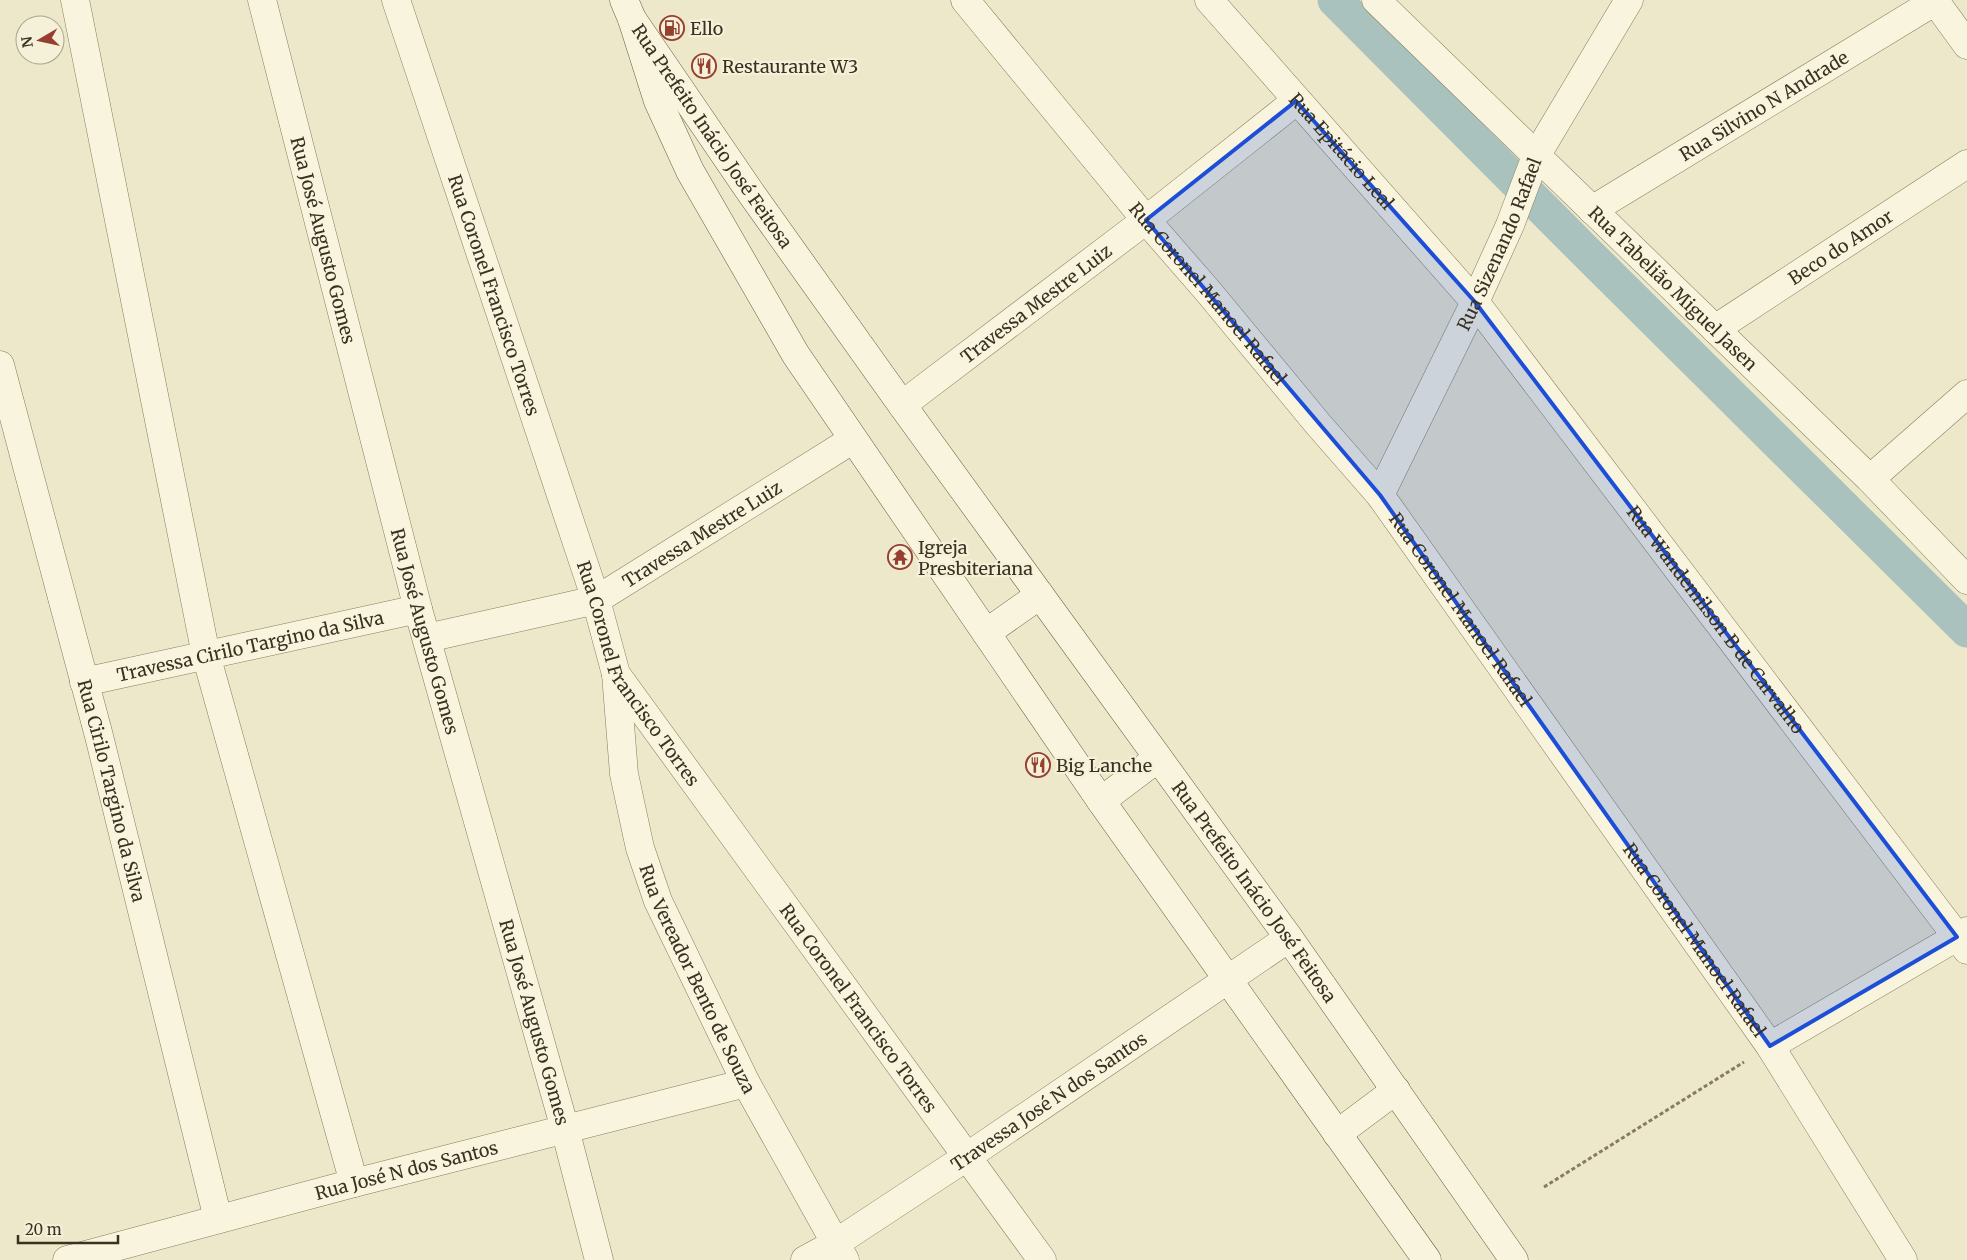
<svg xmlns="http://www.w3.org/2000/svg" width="1967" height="1260" font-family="Merriweather,serif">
<rect width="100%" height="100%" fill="#ede8c9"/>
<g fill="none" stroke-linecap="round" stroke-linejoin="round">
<path stroke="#aac2be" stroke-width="35" d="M1335 0 1588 254 1967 630"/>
<defs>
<g id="street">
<path d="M75 0 206 655 354 1183"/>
<path id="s1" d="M262 0 418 609 565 1129 599 1260"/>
<path id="s2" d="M396 0 596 600 616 674 1042 1260"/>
<path id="s3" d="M965 0 1146 220 1207 290 1318 424 1380 495 1770 1046 1903 1260"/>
<path id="s4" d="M1209 0 1475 302 1967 950"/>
<path id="s5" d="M1376 0 1870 479 1967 580"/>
<path d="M1935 1 1967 45"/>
<path id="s6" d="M1592 210 1937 0"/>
<path id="s7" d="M1715 329 1967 164"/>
<path id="s8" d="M0 365 99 736 218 1219"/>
<path id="s9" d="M902 405 1146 220 1296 101"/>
<path d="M1870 479 1967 394"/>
<path id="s10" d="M1380 495 1475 302 1510 225 1536 156 1629 0"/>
<path id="s11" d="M427 638 596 600 852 440"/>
<path id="s12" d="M616 674 624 774 640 848 658 901 746 1083 845 1260"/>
<path id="s13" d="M84 682 418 609"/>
<path d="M1770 1046 1967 931"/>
<path id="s14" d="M67 1260 354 1183 746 1083"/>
<path id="s15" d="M805 1260 836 1243 968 1156 1289 938"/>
</g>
<g id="secondary">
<path d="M624 0 632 19 658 101 690 171 796 355 1101 801 1427 1260"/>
<path id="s16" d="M632 19 753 196 902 405 1289 938 1514 1260"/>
<path d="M986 633 1040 595"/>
<path d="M1101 801 1158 758"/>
<path d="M1337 1134 1396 1090"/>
</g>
</defs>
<use href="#street" stroke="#897b5e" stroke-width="29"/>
<use href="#secondary" stroke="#6b5d41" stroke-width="29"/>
<path stroke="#897b5e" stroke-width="3" stroke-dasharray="4 2.5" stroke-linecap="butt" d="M1544 1187 1744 1062"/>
<use href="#street" stroke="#f8f4dd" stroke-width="28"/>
<use href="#secondary" stroke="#f8f4dd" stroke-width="28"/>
</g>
<path fill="#1d4ed8" fill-opacity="0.2" stroke="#1d4ed8" stroke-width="4" stroke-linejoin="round" d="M1296 101 1475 302 1957 937 1770 1046 1380 495 1146 220Z"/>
<defs>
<symbol id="fuel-ring" viewBox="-11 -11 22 22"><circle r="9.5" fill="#f5f1d9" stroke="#963f31" stroke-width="1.5"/><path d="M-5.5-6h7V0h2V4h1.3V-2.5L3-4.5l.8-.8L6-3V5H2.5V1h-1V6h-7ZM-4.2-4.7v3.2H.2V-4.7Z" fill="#963f31"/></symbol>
<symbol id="restaurant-ring" viewBox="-11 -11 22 22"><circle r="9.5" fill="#f5f1d9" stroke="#963f31" stroke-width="1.5"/><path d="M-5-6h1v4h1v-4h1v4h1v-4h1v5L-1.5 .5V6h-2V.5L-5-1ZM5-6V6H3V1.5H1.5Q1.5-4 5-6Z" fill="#963f31"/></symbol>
<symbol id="temple-ring" viewBox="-11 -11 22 22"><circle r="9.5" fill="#f5f1d9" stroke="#963f31" stroke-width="1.5"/><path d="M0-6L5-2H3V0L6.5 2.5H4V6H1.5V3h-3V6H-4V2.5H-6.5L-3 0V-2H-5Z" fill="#963f31"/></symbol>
</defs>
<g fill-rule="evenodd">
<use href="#fuel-ring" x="658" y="14" width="28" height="28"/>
<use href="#restaurant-ring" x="690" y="52" width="28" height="28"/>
<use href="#temple-ring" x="886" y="543" width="28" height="28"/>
<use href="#restaurant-ring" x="1024" y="751" width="28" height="28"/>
</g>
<g text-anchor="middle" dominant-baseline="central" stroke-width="4.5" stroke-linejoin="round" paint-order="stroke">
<g font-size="18" fill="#3a3121" stroke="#f5f1d9" text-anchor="start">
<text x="690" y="28">Ello</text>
<text x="722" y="66">Restaurante W3</text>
<text x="918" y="547">Igreja<tspan x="918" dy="21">Presbiteriana</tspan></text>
<text x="1056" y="765">Big Lanche</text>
</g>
<g font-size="18" fill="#3a3121" stroke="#f5f1d9">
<text stroke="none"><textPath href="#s6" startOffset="201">Rua Silvino N Andrade</textPath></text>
<text stroke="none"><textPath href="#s16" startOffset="142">Rua Prefeito Inácio José Feitosa</textPath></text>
<text stroke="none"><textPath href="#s4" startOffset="201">Rua Epitácio Leal</textPath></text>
<text stroke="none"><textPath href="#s1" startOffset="248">Rua José Augusto Gomes</textPath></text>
<text stroke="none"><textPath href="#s10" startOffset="278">Rua Sizenando Rafael</textPath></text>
<text stroke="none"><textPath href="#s7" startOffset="150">Beco do Amor</textPath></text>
<text stroke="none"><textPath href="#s5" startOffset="414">Rua Tabelião Miguel Jasen</textPath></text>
<text stroke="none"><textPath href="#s3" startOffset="381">Rua Coronel Manoel Rafael</textPath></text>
<text stroke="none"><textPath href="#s2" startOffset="311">Rua Coronel Francisco Torres</textPath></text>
<text stroke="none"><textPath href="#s9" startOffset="168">Travessa Mestre Luiz</textPath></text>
<text stroke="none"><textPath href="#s11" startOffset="298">Travessa Mestre Luiz</textPath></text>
<text stroke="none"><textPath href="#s3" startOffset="786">Rua Coronel Manoel Rafael</textPath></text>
<text stroke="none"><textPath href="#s4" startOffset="801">Rua Wandemilson B de Carvalho</textPath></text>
<text stroke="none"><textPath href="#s1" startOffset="652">Rua José Augusto Gomes</textPath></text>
<text stroke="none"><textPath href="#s13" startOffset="170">Travessa Cirilo Targino da Silva</textPath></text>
<text stroke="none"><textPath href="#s2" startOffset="718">Rua Coronel Francisco Torres</textPath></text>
<text stroke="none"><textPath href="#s8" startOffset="440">Rua Cirilo Targino da Silva</textPath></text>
<text stroke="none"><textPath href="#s16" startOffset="1072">Rua Prefeito Inácio José Feitosa</textPath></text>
<text stroke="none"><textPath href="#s3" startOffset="1191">Rua Coronel Manoel Rafael</textPath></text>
<text stroke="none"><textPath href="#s12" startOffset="319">Rua Vereador Bento de Souza</textPath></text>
<text stroke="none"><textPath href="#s2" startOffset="1122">Rua Coronel Francisco Torres</textPath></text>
<text stroke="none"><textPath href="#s1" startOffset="1058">Rua José Augusto Gomes</textPath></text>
<text stroke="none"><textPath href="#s15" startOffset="291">Travessa José N dos Santos</textPath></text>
<text stroke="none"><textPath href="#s14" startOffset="351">Rua José N dos Santos</textPath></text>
</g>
</g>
<g transform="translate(40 40) rotate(261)"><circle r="24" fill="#f5f1d9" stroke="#aaa48f"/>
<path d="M0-4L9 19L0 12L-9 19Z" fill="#963f31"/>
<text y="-8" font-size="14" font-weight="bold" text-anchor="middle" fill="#3a3121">N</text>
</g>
<path d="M18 1235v8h100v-8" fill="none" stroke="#3a3121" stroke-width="2.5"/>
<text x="25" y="1235" font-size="15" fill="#3a3121" stroke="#f5f1d9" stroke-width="4" paint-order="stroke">20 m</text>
</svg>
